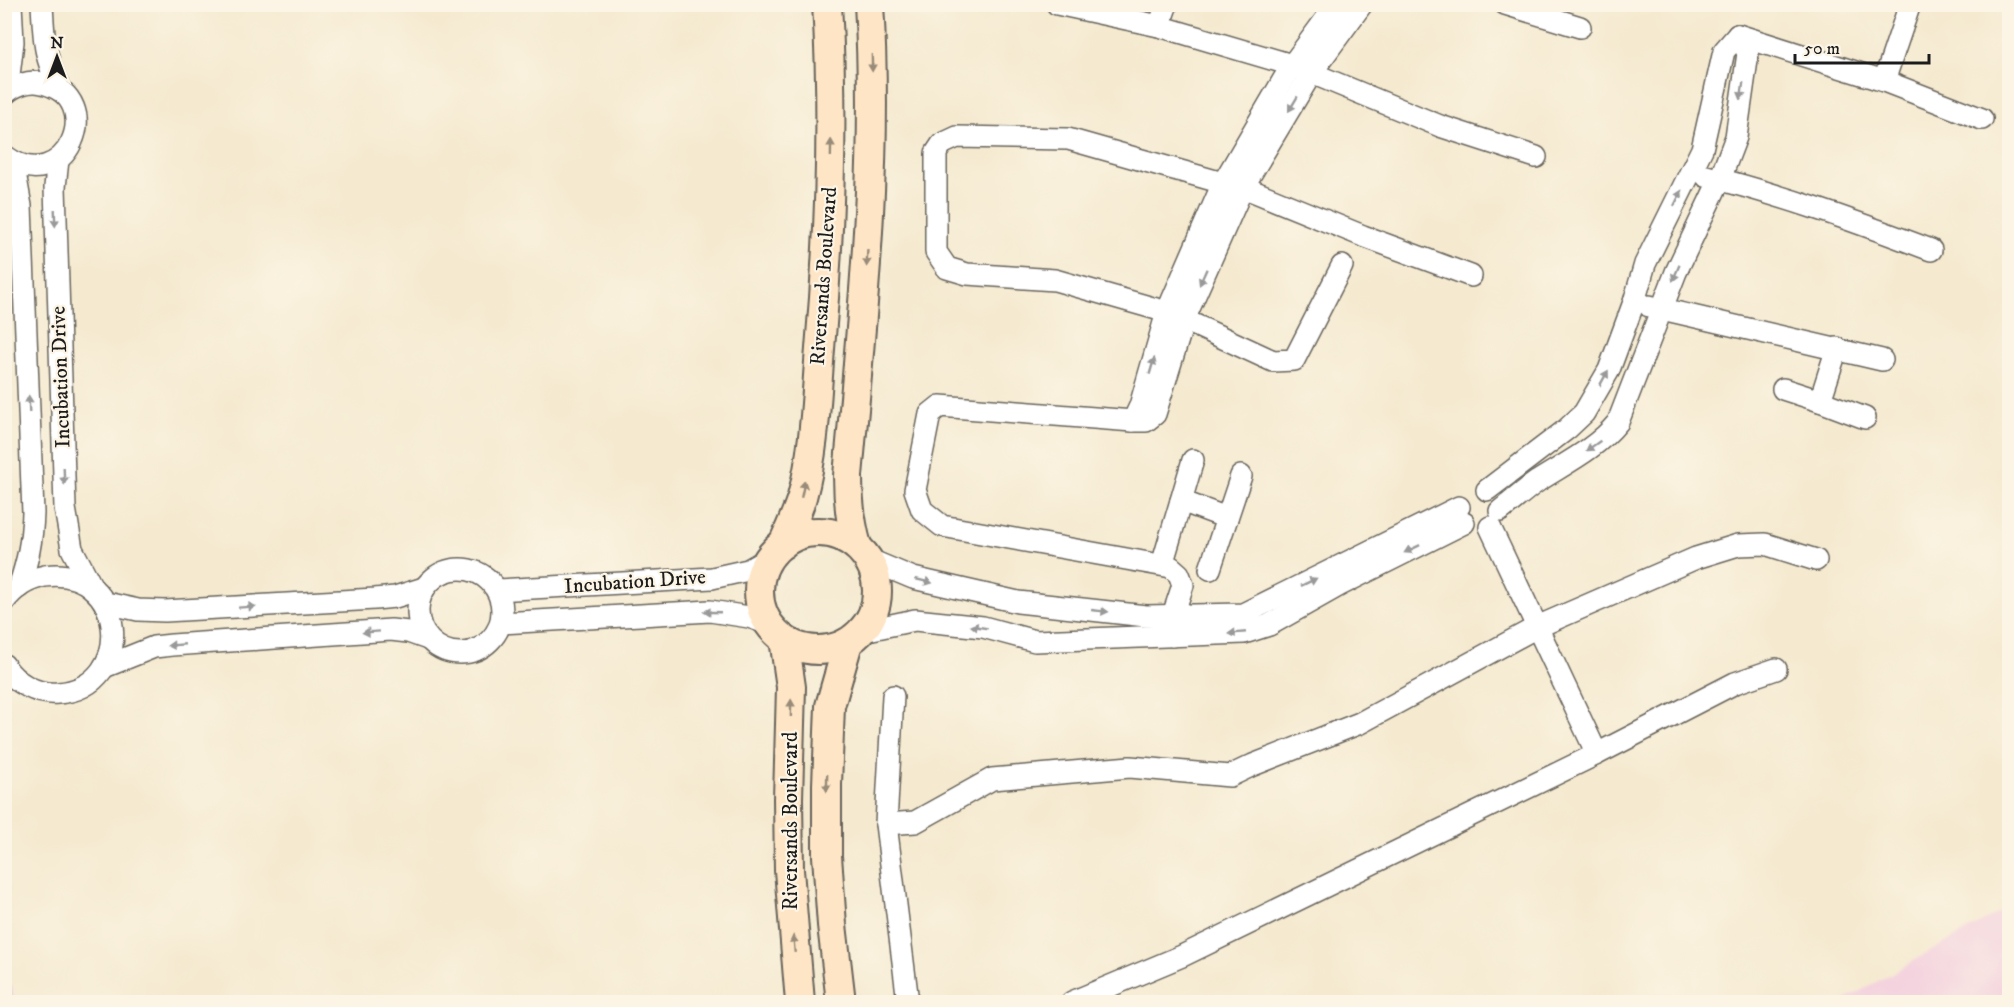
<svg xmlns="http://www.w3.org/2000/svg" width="2014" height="1007" font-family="'IM FELL DW Pica',serif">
<rect width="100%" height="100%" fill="#fcf5e5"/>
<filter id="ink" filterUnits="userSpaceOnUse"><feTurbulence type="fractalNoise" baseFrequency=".0167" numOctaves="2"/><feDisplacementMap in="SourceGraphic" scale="12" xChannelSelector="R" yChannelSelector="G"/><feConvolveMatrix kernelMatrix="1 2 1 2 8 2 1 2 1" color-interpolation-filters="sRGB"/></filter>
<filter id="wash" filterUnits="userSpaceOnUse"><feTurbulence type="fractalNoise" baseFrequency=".008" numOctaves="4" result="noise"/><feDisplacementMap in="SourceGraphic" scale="24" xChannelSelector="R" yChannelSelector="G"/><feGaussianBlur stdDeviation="1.35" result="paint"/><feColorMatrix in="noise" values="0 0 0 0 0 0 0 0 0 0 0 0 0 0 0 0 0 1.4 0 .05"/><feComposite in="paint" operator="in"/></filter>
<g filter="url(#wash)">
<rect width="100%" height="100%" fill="#f5ead0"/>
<path fill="#f3cfde" d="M2009 907V1002H1841Z"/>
<g id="blocks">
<path fill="#daade4" d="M11 985 13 1002H4V986Z"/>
</g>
</g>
<g filter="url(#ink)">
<use href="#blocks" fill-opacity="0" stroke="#68645b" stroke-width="1.5"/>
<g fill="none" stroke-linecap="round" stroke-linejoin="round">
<defs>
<g id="street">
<path d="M42 4C44 41 44 56 60 90"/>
<path d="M1057 4 1159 26 1292 65 1440 126 1536 157"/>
<path d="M1505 4 1580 27"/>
<path d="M1159 26 1167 4"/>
<path d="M1738 35 1884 81 1982 119"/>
<path d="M1884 81 1910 4"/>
<path d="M7 92 13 42 11 4"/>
<path d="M4 95C14 85 29 80 42 83 110 98 65 201 5 156"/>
<path d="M58 160 55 187 65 508 72 549 93 589"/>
<path d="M13 162 21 206 33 513C32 541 28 560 19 587"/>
<path d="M1706 176C1783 195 1857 222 1931 250"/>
<path d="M1342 266 1294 360 1273 361 1167 312 1055 280 967 274 947 268 936 252V153L942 144 957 137 1068 139 1223 183 1243 187 1363 236 1471 276"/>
<path d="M1649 306 1882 360"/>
<path d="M1783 389 1820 401 1837 348"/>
<path d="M1820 401 1865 418"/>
<path d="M1133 421 1140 406 1167 312 1223 183 1292 65 1337 4"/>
<path d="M1487 490 1567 429 1584 413 1609 370 1634 302 1645 264 1702 149 1724 51 1738 35"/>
<path d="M1181 501 1227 518 1241 476"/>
<path d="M1500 511C1513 501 1525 490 1538 481 1566 463 1597 448 1618 422L1676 272 1720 179 1736 137 1748 53 1738 35"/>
<path d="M1490 527 1597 754"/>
<path d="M870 560 913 578 1018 602 1146 616 1243 614 1459 507"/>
<path d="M1162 565 1193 460"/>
<circle cx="460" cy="611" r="42"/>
<path d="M1210 569 1227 518"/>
<path d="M498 590 712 578 748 570 769 558"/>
<path d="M4 602C14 588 29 579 45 576 126 564 139 687 58 693 37 695 15 683 4 665"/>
<path d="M106 603 138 610 165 611 375 599 395 597 424 588"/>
<path d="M501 623 710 611 749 617 769 624"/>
<path d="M863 631 915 620 983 627 1035 641 1244 633 1269 625 1340 585 1464 523"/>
<path d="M1172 636 1173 615 1183 585 1179 574 1171 567 942 526 922 510 915 490 930 414 940 406 1133 421H1146L1155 414 1184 320 1243 187 1312 72 1362 4"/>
<path d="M104 667 154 647 172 645 391 630 408 632 428 639"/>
<path d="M886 824 893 696"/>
<path d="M908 1002 886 824 915 822 992 779 1130 767 1230 776 1253 765 1360 723 1537 627 1696 558 1738 545 1765 544 1816 560"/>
<path d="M1072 1002 1182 956 1597 754 1735 683 1776 669"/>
</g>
<g id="secondary">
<circle cx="818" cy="591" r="59"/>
<path d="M783 544C790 528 797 513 802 497 815 449 816 398 820 349 830 234 834 120 827 4"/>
<path d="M857 546C850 521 848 502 848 476 862 319 879 162 869 4"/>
<path d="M784 639 791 687 788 799 789 870 800 1002"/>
<path d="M841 1002 832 925 827 856V785L830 706 848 643"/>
</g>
</defs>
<use href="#street" stroke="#68645b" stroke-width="24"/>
<use href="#secondary" stroke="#68645b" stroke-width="32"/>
<use href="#street" stroke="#fff" stroke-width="21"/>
<use href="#secondary" stroke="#fee5c5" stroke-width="28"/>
</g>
<defs><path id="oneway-solid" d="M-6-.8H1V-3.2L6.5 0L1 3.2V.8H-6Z" transform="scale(1.5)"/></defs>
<g fill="#988b79">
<use href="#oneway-solid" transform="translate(872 63) rotate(89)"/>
<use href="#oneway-solid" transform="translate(831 148) rotate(-89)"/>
<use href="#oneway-solid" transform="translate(867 258) rotate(93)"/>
<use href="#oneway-solid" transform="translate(803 489) rotate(-78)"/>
<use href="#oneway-solid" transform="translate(791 708) rotate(-89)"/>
<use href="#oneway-solid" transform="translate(827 783) rotate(91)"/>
<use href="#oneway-solid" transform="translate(794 944) rotate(-95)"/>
</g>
<g fill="#999">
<use href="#oneway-solid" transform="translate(1742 91) rotate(98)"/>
<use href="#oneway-solid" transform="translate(1293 104) rotate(121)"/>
<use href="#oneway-solid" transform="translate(1678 198) rotate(-64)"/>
<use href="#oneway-solid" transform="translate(55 218) rotate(88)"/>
<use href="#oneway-solid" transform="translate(1676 273) rotate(113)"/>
<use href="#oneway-solid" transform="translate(1203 277) rotate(114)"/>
<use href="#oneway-solid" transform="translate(1152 366) rotate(-74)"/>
<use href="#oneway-solid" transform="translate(1604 378) rotate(-61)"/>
<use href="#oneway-solid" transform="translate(29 404) rotate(-92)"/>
<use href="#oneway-solid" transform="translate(1593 446) rotate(145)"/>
<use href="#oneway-solid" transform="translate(64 476) rotate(88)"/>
<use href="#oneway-solid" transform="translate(1412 549) rotate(154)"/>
<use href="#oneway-solid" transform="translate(924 581) rotate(13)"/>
<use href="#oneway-solid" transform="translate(1309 582) rotate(-26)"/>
<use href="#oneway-solid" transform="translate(247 607) rotate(-4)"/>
<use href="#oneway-solid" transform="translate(1100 611) rotate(6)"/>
<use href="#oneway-solid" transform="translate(712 612) rotate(-178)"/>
<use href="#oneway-solid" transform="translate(979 627) rotate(-171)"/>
<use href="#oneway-solid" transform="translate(371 632) rotate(176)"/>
<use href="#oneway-solid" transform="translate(1237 633) rotate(175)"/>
<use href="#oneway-solid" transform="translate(176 645) rotate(175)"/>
</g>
</g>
<g text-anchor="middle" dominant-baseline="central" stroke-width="4.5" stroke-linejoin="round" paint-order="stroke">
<g font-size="21" fill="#1c1c1c" stroke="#fcf5e5">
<text transform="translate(824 276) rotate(-86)">Riversands Boulevard</text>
<text transform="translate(61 377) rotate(-92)">Incubation Drive</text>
<text transform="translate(635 582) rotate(-4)">Incubation Drive</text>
<text transform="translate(791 821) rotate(-90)">Riversands Boulevard</text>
</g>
</g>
<rect width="2014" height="1007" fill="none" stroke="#fcf5e5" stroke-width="24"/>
<g transform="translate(57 57)" stroke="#fcf5e5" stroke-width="4.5" paint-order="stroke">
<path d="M0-4.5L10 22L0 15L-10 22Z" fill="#1c1c1c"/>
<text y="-9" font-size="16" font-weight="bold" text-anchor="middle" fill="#1c1c1c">N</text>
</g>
<path d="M1795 54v9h134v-9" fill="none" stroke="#1c1c1c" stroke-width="3"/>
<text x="1804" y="54" font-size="18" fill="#1c1c1c" stroke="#fcf5e5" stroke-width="4.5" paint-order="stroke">50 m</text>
</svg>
